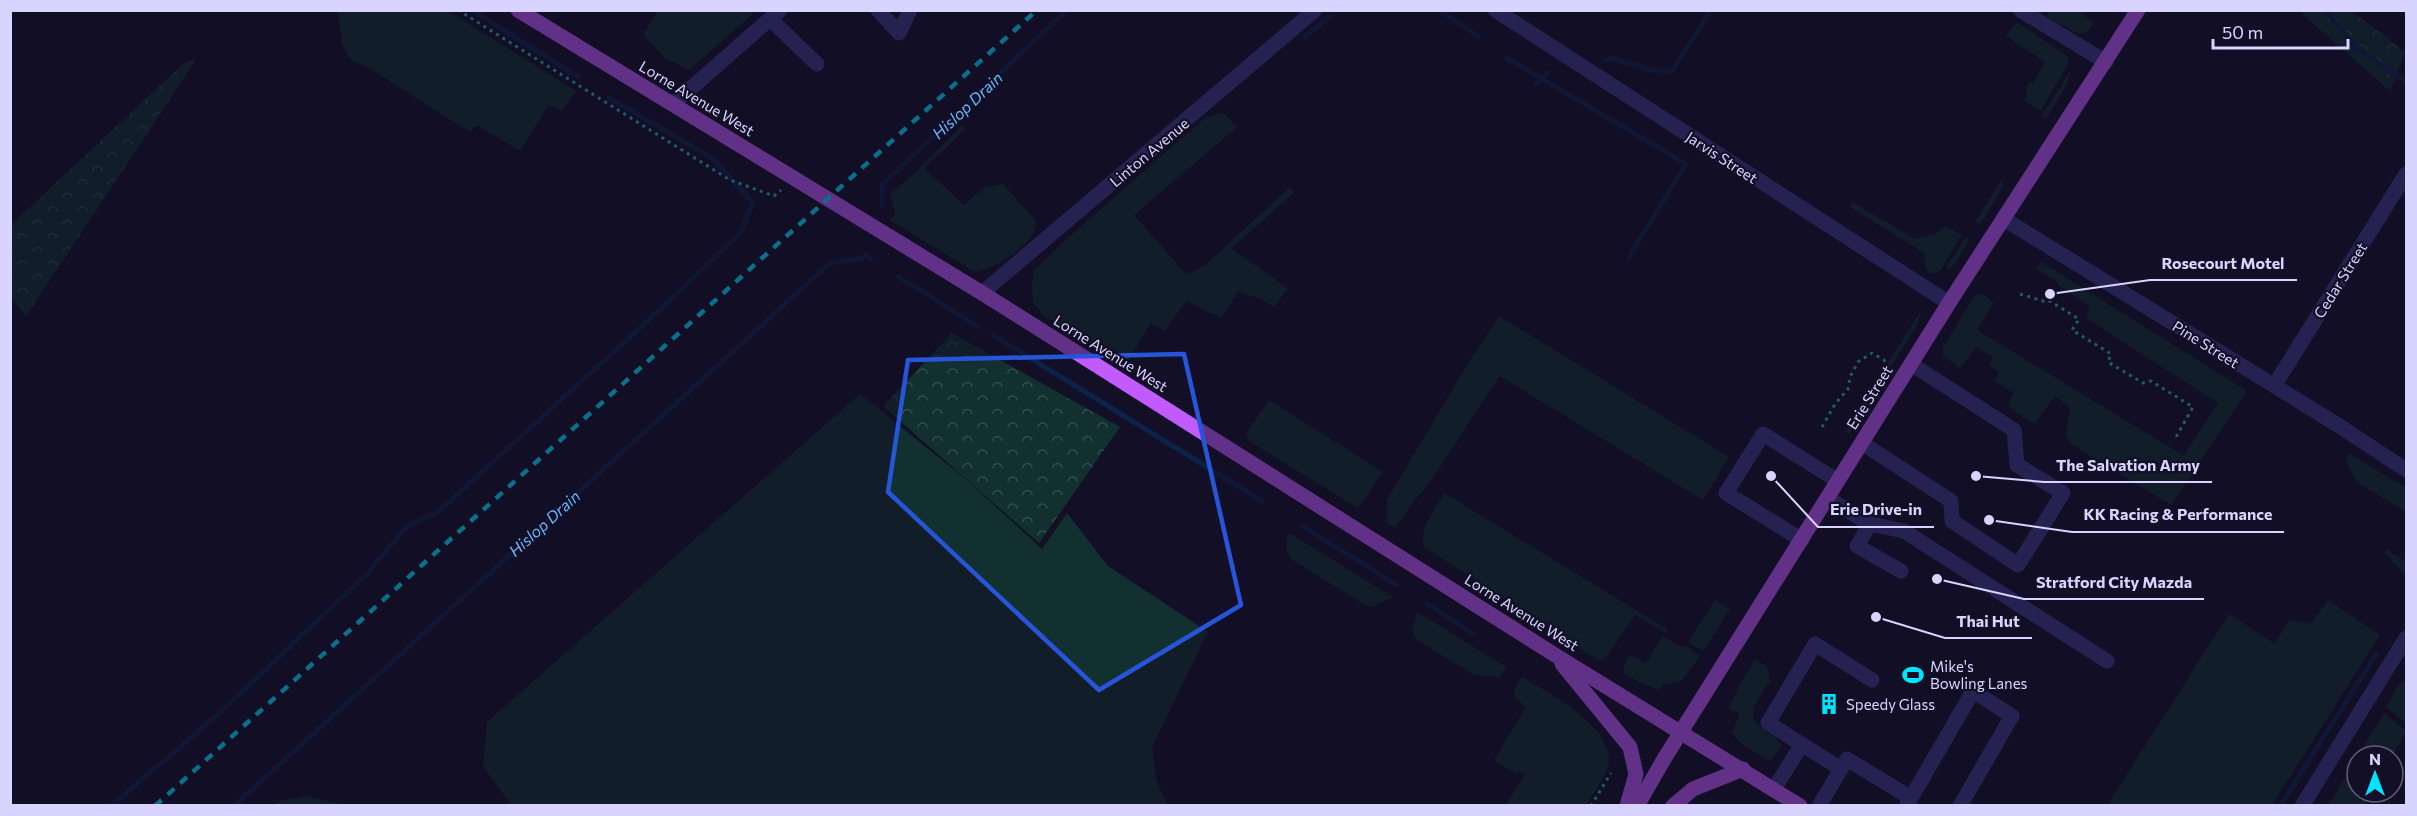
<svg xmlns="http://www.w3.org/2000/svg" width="2417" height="816" font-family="Commissioner,sans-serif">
<defs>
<pattern id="forest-crowns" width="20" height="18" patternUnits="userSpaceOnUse" patternTransform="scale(1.5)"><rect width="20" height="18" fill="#12302f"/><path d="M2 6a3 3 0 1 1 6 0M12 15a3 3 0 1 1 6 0" fill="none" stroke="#344d4e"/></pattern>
</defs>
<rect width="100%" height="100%" fill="#130f26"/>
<g fill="#12302f">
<path d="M659 10H756V11L689 70 664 57 643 35Z"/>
<path d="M338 11H448L576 91 561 111 548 105 520 151 477 125 470 132 366 66 352 61 342 44Z"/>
<path d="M2049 11H2078L2094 23 2087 32 2079 34 2047 17Z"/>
<path d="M2017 22 2067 56 2069 62 2041 110 2024 100 2028 94 2025 91 2030 81 2033 83 2045 62 2006 36Z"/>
<path d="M2070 71 2068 82 2046 119 2042 116Z"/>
<path d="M1216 114H1225L1237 127 1134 215 1186 274 1204 266 1290 187 1294 192 1231 249 1288 288 1274 307 1261 299 1238 292 1221 318 1186 301 1165 331 1151 323 1128 361 1122 363 1045 317 1033 303 1032 284 1034 271 1061 244 1205 118Z"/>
<path d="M962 125 966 129 924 168 964 205 985 187 1003 184 1035 220C1041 242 994 269 975 272L890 220 895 214 890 194 915 173Z"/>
<path d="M2001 181 2004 185 1980 224 1975 222Z"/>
<path d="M1852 202 1915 239 1936 234 1945 226 1962 235 1941 269 1937 273H1930L1926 268 1924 253 1852 208 1850 207Z"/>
<path d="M1966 237 1969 241 1955 264 1947 271V266Z"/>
<path d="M2041 262 2247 391 2171 505 2073 445 2066 436 2070 408 2055 396 2034 424 2008 406 2013 393 1995 381 1999 372 1989 365 1993 357 1976 347 1960 368 1943 356V347L1974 297 1977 294 1984 295 1994 303 1977 330 2184 456 2218 403 2086 318 2090 306 2057 284 2058 282 2036 269Z"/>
<path d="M1922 309 1918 323 1849 434 1845 432Z"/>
<path d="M1499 316 1729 457 1703 500 1500 376C1470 418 1445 465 1411 505 1405 512 1402 521 1394 527L1387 524V500L1467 365Z"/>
<path d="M860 394 968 481 1042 549 1067 513 1108 566 1208 632 1152 747 1156 779 1167 805H511L483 766 487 722Z"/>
<path d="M1269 400 1383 472 1358 508 1249 441 1246 434Z"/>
<path d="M2349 453 2406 488V512L2357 482 2345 459Z"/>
<path d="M1444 493 1667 629 1666 633 1635 615 1605 659 1600 661 1554 633 1556 631 1424 547C1419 526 1435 511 1444 493Z"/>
<path d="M1289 533 1393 597 1373 606H1367L1291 559C1285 550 1284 543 1289 533Z"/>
<path d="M2386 549 2406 562V575L2385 554Z"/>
<path d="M1715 600 1730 609 1703 651 1688 642Z"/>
<path d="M2328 600 2380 635 2272 805 2108 804 2229 614 2275 644 2289 620 2311 624Z"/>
<path d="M1417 612 1506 667 1500 677 1474 675 1416 639 1412 631Z"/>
<path d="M1663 636 1680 647 1686 646 1700 656 1681 681 1662 685 1659 690 1639 682 1623 672 1627 658 1632 656 1646 663Z"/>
<path d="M1755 659 1767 667 1770 681C1756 703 1741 715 1768 733 1774 737 1778 739 1781 746L1770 761 1742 744 1732 734 1740 713 1729 709 1737 690Z"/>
<path d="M1522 677C1547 692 1622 731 1607 769 1602 782 1593 794 1586 805H1506L1525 775 1518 771 1516 774 1494 760 1526 707 1515 697 1514 689Z"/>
<path d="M2403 681 2406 682V723L2386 707 2397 687Z"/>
<path d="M2384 713 2406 731 2392 756H2358Z"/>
<path d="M2357 758V792H2372L2364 805H2329Z"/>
<path d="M306 796 344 805H274L280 801Z"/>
</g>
<g fill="url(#forest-crowns)">
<path d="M2299 11H2352L2405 52 2390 91Z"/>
<path d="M196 60 26 316 11 298V225L185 62Z"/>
<path d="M952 333 1120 427 1039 543 883 406Z"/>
</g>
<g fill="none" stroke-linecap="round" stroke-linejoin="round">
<g stroke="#0c2248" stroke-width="5">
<path d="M472 10 578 77"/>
<path d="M2325 10 2354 46 2406 82"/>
<path d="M1442 12 1478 36"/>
<path d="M1305 37 1329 17"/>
<path d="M1507 58 1686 164 1629 257"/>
<path d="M1605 60 1611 58 1652 70 1672 71 1711 10"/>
<path d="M1535 85 1548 73"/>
<path d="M882 206V185L1067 10"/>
<path d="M865 254 871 259"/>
<path d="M899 277 979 327"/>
<path d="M993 335 1262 501"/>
<path d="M1302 526 1397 585"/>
<path d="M1427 604 1473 634"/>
<path d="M111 806 215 717 366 575 407 526 438 512 663 307 741 232 753 203 712 158 609 98"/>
<path d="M234 806 830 263 863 258"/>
<path d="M2280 806 2377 653"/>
</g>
<g stroke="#2fb8b0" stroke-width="3" stroke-dasharray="3 4.5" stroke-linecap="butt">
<path d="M458 10 730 180 774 196 781 190"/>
<path d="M2020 294 2043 301 2048 300 2079 319 2072 330 2111 354 2108 362 2143 383 2151 381 2193 407 2176 437"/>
<path d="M1822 427 1835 404 1848 389 1850 377 1858 362 1872 353 1887 362"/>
<path d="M1591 806 1611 773"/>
</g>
<g stroke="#3d3a85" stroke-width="15">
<path d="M878 10 899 33 910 10"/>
<path d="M1495 10 1949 303"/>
<path d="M2020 10 2106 62"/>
<path d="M770 19 817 64"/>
<path d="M673 104 780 10"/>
<path d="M2004 219 2341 427 2406 470"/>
<path d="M982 293 1315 10"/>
<path d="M2274 386 2406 174"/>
<path d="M1862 443 1951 501 1952 521 2018 565 2063 493 2017 465 2014 430 1911 364"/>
<path d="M1827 498 1870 524 1904 531 2107 661"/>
<path d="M1870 524 1857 546 1901 571"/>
<path d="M1802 540 1726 493 1763 434 1838 481"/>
<path d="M1841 769 1768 723 1815 644 1872 680"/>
<path d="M1774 789 1802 744"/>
<path d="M1911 798 1973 691 2012 716 1960 806"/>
<path d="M1819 806 1847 759 1911 798 1906 806"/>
<path d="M2302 806 2406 638"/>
</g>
<g stroke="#c25bff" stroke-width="15">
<path d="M518 10 982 293 1555 655 1800 806"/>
<path d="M1562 664 1630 747 1636 774 1627 806"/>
<path d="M1637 806 1664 759 1949 303 2138 10"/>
<path d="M1673 806 1693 789 1743 769"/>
</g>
<path stroke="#00e5ff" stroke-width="4.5" stroke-dasharray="9 8" stroke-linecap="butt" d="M155 806 1037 10"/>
</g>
<path d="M0 0H2417V816H0ZM1184 354 1241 605 1099 690 888 492 908 360Z" fill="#130f26" fill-opacity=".55" fill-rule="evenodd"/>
<path fill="none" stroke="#2655da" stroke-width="4.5" stroke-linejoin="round" d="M1184 354 1241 605 1099 690 888 492 908 360Z"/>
<defs>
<symbol id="stadium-bare" viewBox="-9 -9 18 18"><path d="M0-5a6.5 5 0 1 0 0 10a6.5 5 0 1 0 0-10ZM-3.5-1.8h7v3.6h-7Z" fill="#00e5ff" stroke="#130f26" stroke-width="2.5" paint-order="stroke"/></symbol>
<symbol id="building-bare" viewBox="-9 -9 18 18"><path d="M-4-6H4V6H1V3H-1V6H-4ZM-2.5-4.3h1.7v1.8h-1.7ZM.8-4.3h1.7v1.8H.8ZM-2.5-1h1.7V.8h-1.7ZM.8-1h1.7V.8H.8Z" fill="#00e5ff" stroke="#130f26" stroke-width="2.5" paint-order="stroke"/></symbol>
</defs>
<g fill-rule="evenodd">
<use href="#stadium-bare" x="1898" y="660" width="30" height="30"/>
<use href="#building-bare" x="1814" y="689" width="30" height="30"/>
</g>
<g text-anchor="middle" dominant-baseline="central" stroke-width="4.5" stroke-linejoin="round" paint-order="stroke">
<g font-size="15" fill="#d9d4ff" stroke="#130f26">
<text transform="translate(697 98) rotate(31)">Lorne Avenue West</text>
<text transform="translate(1149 152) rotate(-40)">Linton Avenue</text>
<text transform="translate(1722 157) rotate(33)">Jarvis Street</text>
<text transform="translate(2340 280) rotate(-58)">Cedar Street</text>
<text transform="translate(2206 344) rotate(32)">Pine Street</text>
<text transform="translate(1111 353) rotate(32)">Lorne Avenue West</text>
<text transform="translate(1869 397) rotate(-58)">Erie Street</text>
<text transform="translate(1522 612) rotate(32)">Lorne Avenue West</text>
</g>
<g font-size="15" fill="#d9d4ff" stroke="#130f26" text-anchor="start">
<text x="1930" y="666">Mike's<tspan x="1930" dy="17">Bowling Lanes</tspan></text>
<text x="1846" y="704">Speedy Glass</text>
</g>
<g font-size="16" font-style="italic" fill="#62b6ff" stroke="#130f26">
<text transform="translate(967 105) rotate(-43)">Hislop Drain</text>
<text transform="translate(544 523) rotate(-42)">Hislop Drain</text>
</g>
</g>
<path fill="none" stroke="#d9d4ff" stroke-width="2" d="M2050 294L2150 280H2297M1976 476L2044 482H2212M1771 476L1818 527H1934M1989 520L2072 532H2284M1937 579L2024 599H2204M1876 617L1945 638H2032"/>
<g fill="#d9d4ff" stroke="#130f26" stroke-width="2">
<circle cx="2050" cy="294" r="6"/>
<circle cx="1976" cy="476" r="6"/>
<circle cx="1771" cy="476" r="6"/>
<circle cx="1989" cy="520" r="6"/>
<circle cx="1937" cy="579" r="6"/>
<circle cx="1876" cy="617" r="6"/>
</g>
<g font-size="16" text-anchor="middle" font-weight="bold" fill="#d9d4ff" stroke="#130f26" stroke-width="4.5" stroke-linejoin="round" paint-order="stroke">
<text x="2223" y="269">Rosecourt Motel</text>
<text x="2128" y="471">The Salvation Army</text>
<text x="1876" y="515">Erie Drive-in</text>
<text x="2178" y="520">KK Racing &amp; Performance</text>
<text x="2114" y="588">Stratford City Mazda</text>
<text x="1988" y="627">Thai Hut</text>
</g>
<rect width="2417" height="816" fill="none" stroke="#d9d4ff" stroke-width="24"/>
<g transform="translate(2375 774)"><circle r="28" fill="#130f26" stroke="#625e7d" stroke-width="1.5"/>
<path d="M0-4.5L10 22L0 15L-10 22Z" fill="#00e5ff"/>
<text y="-9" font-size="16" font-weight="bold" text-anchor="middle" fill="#d9d4ff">N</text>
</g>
<path d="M2213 39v9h135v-9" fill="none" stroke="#d9d4ff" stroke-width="3"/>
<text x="2222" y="39" font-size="18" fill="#d9d4ff" stroke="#130f26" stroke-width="4.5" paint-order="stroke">50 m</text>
</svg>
